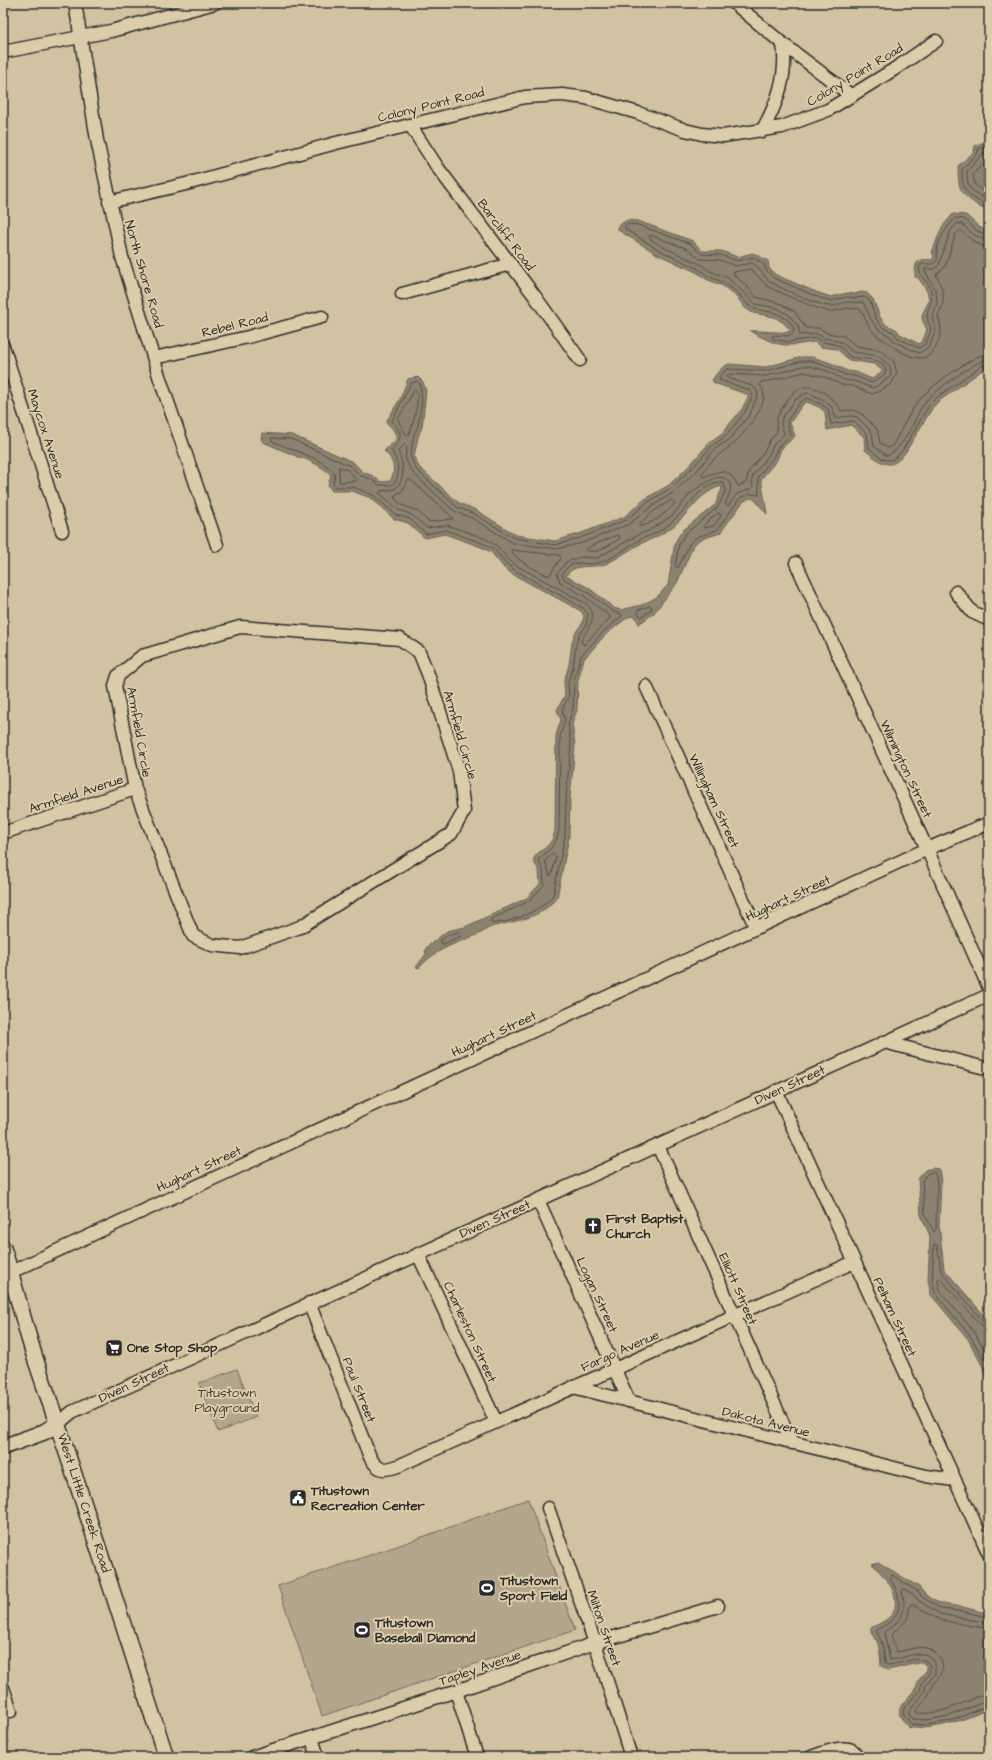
<svg xmlns="http://www.w3.org/2000/svg" width="992" height="1760" font-family="'Architects Daughter',sans-serif">
<rect width="100%" height="100%" fill="#d2c2a2"/>
<filter id="ink" filterUnits="userSpaceOnUse"><feTurbulence type="fractalNoise" baseFrequency=".025" numOctaves="2"/><feDisplacementMap in="SourceGraphic" scale="8" xChannelSelector="R" yChannelSelector="G"/><feConvolveMatrix kernelMatrix="1 2 1 2 8 2 1 2 1" color-interpolation-filters="sRGB"/></filter>
<g filter="url(#ink)">
<g fill="#b3a68c" stroke="#6f685c">
<path d="M237 1369 256 1417 218 1432 199 1383Z"/>
<path d="M528 1499 575 1630 322 1716 278 1586 400 1545Z"/>
</g>
<g fill="#8c8270" stroke="#655f54" fill-rule="evenodd">
<path d="M989 142V205L981 208C961 193 958 193 958 166L974 152 975 146 981 143 986 144Z"/>
<path d="M953 214 966 215 979 227 989 232V367L984 369 939 401 933 407 905 453C890 473 880 462 865 450L864 437 851 425 827 430 825 412 819 407 807 402 802 405 790 423 795 436 781 449 777 460 761 479 767 514 754 499 750 498 743 502 720 533 699 540 693 546 677 583 654 613 639 624 635 616 628 617 605 635 584 659 578 680 577 710 572 724 575 744 570 798 569 837 557 897C540 920 516 920 491 927 486 929 482 933 477 935 454 944 436 949 419 968L416 967 426 954 425 951 427 947 447 931 465 927 527 898 540 884 539 870 533 861C537 848 550 852 555 831L556 735 561 720 557 710 565 695 564 681 569 665 572 643 575 633 582 624 584 616 581 611 514 575 504 568 491 552 481 547 445 534 425 538 408 523 394 519 371 498 352 491H332L328 485 331 475C325 468 306 458 298 457L263 442 261 439 262 433 292 435 353 462 363 472 373 476 381 482 390 481C397 470 393 459 384 451L396 440C396 431 392 428 386 422L400 399 408 379 418 377 423 382 426 391 422 427 418 437 414 457 419 467 459 503 476 510 516 535 555 541 579 534 624 517 645 499 669 485 690 465 710 442 722 433 742 409 749 395 714 383 712 380C717 373 721 367 729 364L766 367 802 357H812L831 363 847 371 856 372 872 379 883 371 874 364 849 360 837 349 820 347 815 342C782 347 779 347 750 331 762 330 782 334 791 331L784 323 774 317 753 313 745 308 737 297 723 286 706 279 698 273 657 254 618 230V226L627 220 638 221 693 241 702 251H722L737 257 753 253 768 261 769 268 776 275 816 292 831 297 847 293 855 294 861 292 867 293 873 299 880 317 886 325 896 329 900 334 919 344 922 342 927 330C926 327 923 322 922 318 922 312 926 308 928 303 931 294 923 284 917 277H915C915 262 916 258 932 260L934 256 932 252 942 227ZM721 486 722 489 715 505 682 531 675 542 668 585 657 597 642 605 620 610 614 608 589 588 566 576C575 561 593 570 608 563 620 557 630 549 642 543 646 541 650 540 654 538 662 534 673 527 679 521 694 507 700 493 721 486Z"/>
<path d="M933 1168 939 1169 941 1182 939 1225 944 1269 989 1321V1389L983 1367 968 1339 931 1295 928 1280 930 1236 921 1215 918 1179 925 1170Z"/>
<path d="M878 1562 919 1587C933 1606 947 1604 967 1608 974 1610 982 1612 989 1614V1709C960 1721 942 1729 909 1728 890 1708 903 1706 915 1689 917 1686 917 1683 919 1680 921 1677 924 1673 927 1670L926 1666 924 1663H919L888 1670 881 1666C880 1654 880 1641 871 1632V1628C878 1624 891 1619 894 1611 901 1593 883 1575 872 1564Z"/>
</g>
<g fill="none" stroke-linecap="round" stroke-linejoin="round">
<g stroke="#524e47" stroke-width="1">
<path d="M989 147 979 148 977 154 962 169C962 190 964 191 981 203L989 201"/>
<path d="M989 152 983 153 967 171C967 187 969 189 982 197L989 196"/>
<path d="M989 158 973 174 975 185 983 191 989 190"/>
<path d="M989 236 977 231 964 219 955 218C948 226 937 241 937 251 937 256 939 260 934 263 929 266 924 261 919 266 918 277 929 281 931 291 934 304 927 306 927 316 927 321 931 326 931 331L925 344 919 348 898 338 893 332 883 328 876 319 870 301 865 297 855 298 847 297 831 301 815 296 774 278 766 270 764 264 753 257 737 261 721 255 701 254 691 244 638 225 629 224 625 226V229L659 250 699 269 708 276 725 283 739 294 748 305 755 309 776 313 787 319 794 328 793 333 787 336 774 335 772 337 773 339 788 342 816 338C825 345 832 342 839 346 844 349 847 355 851 357 862 361 884 355 886 372L884 375 872 383 855 376 846 375 829 367 811 361H802L766 371 727 369 721 374 719 380 750 390 753 395 745 412 726 436 713 445 692 468 671 488 648 502 626 520 580 538 555 545 514 538 474 514 457 507 416 469 410 456 414 435 418 426 422 400 420 384 417 381 411 383 392 421C394 424 397 426 398 429 404 438 396 444 391 450 397 460 403 476 392 485H379L371 479 361 476 350 466 291 439 271 438 272 441C289 449 325 459 335 474L333 484 334 487H353L373 495 396 515 410 519 426 534 446 530 482 543 494 549 507 564 516 571 583 608 588 614 586 626 579 635 576 644 573 667 568 682 569 696 562 710 565 720 560 736 559 831C555 848 549 849 538 860L543 870 544 885 529 901 491 919V923C509 924 542 911 553 895L565 836 566 798 571 744 568 724 573 709 574 679 581 656 603 632 622 616 621 614 612 611 586 591 564 579 562 574C572 557 583 566 598 563 611 561 628 546 641 539 644 537 649 536 652 535 660 531 669 525 675 519 687 509 704 480 723 482L726 490 718 507 685 534 679 544 675 566 678 568 690 543 697 537 717 530 740 498 749 494 759 495 758 477 773 458 778 447 790 435 787 421 799 403 807 398 821 404 828 409 831 424 854 421 867 434 869 448C881 459 889 467 902 451L930 404 936 398 981 366 989 364"/>
<path d="M989 241 974 235 962 224 957 223 950 232 939 265 934 269H924L936 291 937 304 932 317 936 331 929 347 919 353 895 342 890 336 880 331 872 321 863 302C857 303 853 302 848 302 842 302 836 307 829 306 816 304 783 290 771 282 763 277 761 268 752 263L736 266 720 260 700 259 688 249 650 235 649 238 661 246 702 265 710 271 728 278 756 304 777 308 789 315 798 326 800 335 817 334 824 338 841 342 853 352 878 356 890 366 891 376 877 386 872 388 854 381 844 380 827 371 810 366H803L766 376 729 374 727 376 728 378 752 386 756 389 758 394 750 414 729 440 716 448 696 472 674 492 651 507 629 524 582 543 557 549 513 543 472 518 454 511 412 472 405 458 407 446 405 444 398 451C403 463 406 479 395 489L381 491 379 493 399 510 412 515 427 528 447 525 484 538 497 546 510 561 519 567 587 604C600 618 586 629 581 642L584 645 611 617 584 596 560 582 557 574 566 562 581 557 597 558 640 534 650 530 673 515 690 494 702 485 717 477 725 478C735 486 729 495 725 504L728 506 737 494 753 488 752 478 754 474 769 455 774 444 784 434 781 424 782 418 795 400 804 394 809 393 824 400 832 407 836 418 850 416 857 417 872 432 874 446 887 456C906 447 914 417 926 401 933 392 978 359 989 359"/>
<path d="M989 247C977 246 969 238 960 230L955 235 945 267 936 275C944 291 946 300 938 316 942 328 942 333 937 345 927 370 900 353 886 341 883 339 879 338 876 335 868 328 866 318 860 309L847 308 830 312 811 306 768 287 751 269 734 272V275L747 286 756 297 779 303 794 311 806 328H819L827 333 844 336 856 346 880 350 894 362 897 374 891 384 878 392 872 394 852 386 842 385 825 377 804 372 769 381 761 382 760 384C762 388 764 391 764 396 764 409 742 437 732 445 721 453 706 463 702 476L704 477C722 469 728 468 738 486L746 483 749 471 764 452 770 440 777 432C775 418 777 416 785 404 789 398 793 391 800 388 816 382 835 399 841 411L854 410 863 415 877 429 880 443 888 448 893 445C902 429 910 410 922 397 931 386 976 353 989 353"/>
<path d="M415 389C422 397 412 426 409 435L407 436 398 420Z"/>
<path d="M339 467 348 470 356 479V481L340 482Z"/>
<path d="M408 480H411L452 517 453 519 429 522 417 511 402 505 395 499 394 496 402 491Z"/>
<path d="M672 500 675 503C669 511 649 527 639 526L640 523 654 511Z"/>
<path d="M718 513 720 514 721 516 714 526 704 528V525Z"/>
<path d="M618 535 620 537 619 539C609 545 597 555 586 550L587 548Z"/>
<path d="M511 550 559 555 561 558 549 576C540 572 513 559 511 550Z"/>
<path d="M650 606 652 607 651 610 642 617 640 616 637 611Z"/>
<path d="M553 854 556 856 552 874 550 876 545 861Z"/>
<path d="M460 932 462 934 461 936 444 944 441 943V940L448 935Z"/>
<path d="M933 1172 935 1173 937 1183 936 1230 934 1232 925 1214 922 1181 927 1174Z"/>
<path d="M989 1323 984 1322 941 1271 937 1245 934 1244 932 1280 935 1293 971 1337 987 1366 989 1374"/>
<path d="M989 1328 981 1325 941 1279H938L940 1291 975 1333 989 1359"/>
<path d="M989 1618 966 1612 942 1609 922 1597 916 1590 892 1575 890 1578C898 1591 905 1609 891 1621 887 1625 880 1627 876 1631L879 1636 883 1647 885 1663 888 1665C900 1665 921 1652 930 1665V1672L922 1683 920 1690 904 1708 903 1714 911 1724 927 1725 951 1721 989 1705"/>
<path d="M989 1623 940 1614 919 1601 913 1594 904 1589 902 1591C905 1604 906 1616 894 1625 890 1628 886 1629 884 1633L890 1660C905 1659 926 1645 935 1663V1674L926 1685 924 1693 909 1711V1715L913 1719 927 1720 949 1716 989 1700"/>
<path d="M989 1629 940 1620 912 1604 910 1605 907 1620 891 1635 896 1652C906 1651 915 1646 926 1648 930 1649 934 1652 937 1655 950 1668 937 1677 932 1688 927 1697 924 1702 916 1711L917 1713C935 1715 952 1708 968 1701 975 1698 982 1694 989 1694"/>
</g>
<defs>
<g id="minor">
<path d="M75 3 97 140 122 257 160 379 217 545"/>
<path d="M734 3 783 44 852 96"/>
<path d="M3 52 111 31 215 3"/>
<path d="M410 125 438 168 534 295 580 360"/>
<path d="M762 131C777 104 788 75 783 44"/>
<path d="M109 202 186 184 336 143 525 97 562 95 586 98 638 113 685 130 702 134 723 136 782 127 828 110 893 70 936 41"/>
<path d="M402 294 510 264"/>
<path d="M3 346 62 531"/>
<path d="M154 358 248 337 322 317"/>
<path d="M796 563 927 849 989 988"/>
<path d="M956 592 972 612 989 620"/>
<path d="M240 627 400 639 419 652 428 674 459 771 464 811 451 834 300 927 240 948 212 945 193 936 135 789 115 686 118 676 142 656Z"/>
<path d="M646 686 756 928"/>
<path d="M3 833 135 789"/>
<path d="M884 1042 989 1069"/>
<path d="M776 1091 989 1554"/>
<path d="M658 1146 792 1443"/>
<path d="M538 1200 629 1401"/>
<path d="M418 1254 496 1422"/>
<path d="M11 1272 927 849 989 823"/>
<path d="M309 1303 370 1457C378 1471 383 1471 398 1466L854 1262"/>
<path d="M573 1387 926 1476 954 1480"/>
<path d="M59 1423 72 1412 989 995"/>
<path d="M548 1508 595 1643 631 1757"/>
<path d="M3 1688 11 1711"/>
<path d="M456 1691 477 1757"/>
<path d="M312 1738 318 1757"/>
<path d="M252 1757 456 1691 595 1643 718 1606"/>
<path d="M811 1757C823 1753 852 1740 857 1757"/>
</g>
<g id="major">
<path d="M3 1248C15 1285 24 1324 36 1361 81 1492 123 1625 166 1757"/>
<path d="M3 1447 44 1432 59 1423"/>
</g>
</defs>
<use href="#minor" stroke="#2b2b2b" stroke-width="15"/>
<use href="#major" stroke="#2b2b2b" stroke-width="18"/>
<use href="#minor" stroke="#dca" stroke-width="12"/>
<use href="#major" stroke="#dca" stroke-width="15"/>
</g>
</g>
<defs>
<symbol id="church-square" viewBox="-11 -11 22 22"><rect x="-9" y="-9" width="18" height="18" rx="4" fill="#2b2b2b" stroke="#dca"/><path d="M-1.2-6h2.4v3.5h3.3v2.4h-3.3V6h-2.4V-.1h-3.3v-2.4h3.3Z" fill="#fff"/></symbol>
<symbol id="supermarket-square" viewBox="-11 -11 22 22"><rect x="-9" y="-9" width="18" height="18" rx="4" fill="#2b2b2b" stroke="#dca"/><path d="M-6-5.5h2.5l.6 2H6L4.5 2H-2.5L-4.4-4H-6ZM-1.5 3.2a1.3 1.3 0 1 0 .1 0ZM3 3.2a1.3 1.3 0 1 0 .1 0Z" fill="#fff"/></symbol>
<symbol id="civic-square" viewBox="-11 -11 22 22"><rect x="-9" y="-9" width="18" height="18" rx="4" fill="#2b2b2b" stroke="#dca"/><path d="M-.6-6.5H3V-4.5H.6V-3L4-1V1h2V6H-6V1h2V-1L-.6-3ZM-1.2 2.5V6h2.4V2.5Z" fill="#fff"/></symbol>
<symbol id="stadium-square" viewBox="-11 -11 22 22"><rect x="-9" y="-9" width="18" height="18" rx="4" fill="#2b2b2b" stroke="#dca"/><path d="M0-5a6.5 5 0 1 0 0 10a6.5 5 0 1 0 0-10ZM-3.5-1.8h7v3.6h-7Z" fill="#fff"/></symbol>
</defs>
<g fill-rule="evenodd">
<use href="#church-square" x="583" y="1216" width="20" height="20"/>
<use href="#supermarket-square" x="104" y="1338" width="20" height="20"/>
<use href="#civic-square" x="288" y="1488" width="20" height="20"/>
<use href="#stadium-square" x="477" y="1578" width="20" height="20"/>
<use href="#stadium-square" x="352" y="1620" width="20" height="20"/>
</g>
<g text-anchor="middle" dominant-baseline="central" stroke-width="4" stroke-linejoin="round" paint-order="stroke">
<g font-size="13" fill="#2b2b2b" stroke="#dca">
<text transform="translate(855 75) rotate(-31)">Colony Point Road</text>
<text transform="translate(431 105) rotate(-14)">Colony Point Road</text>
<text transform="translate(506 235) rotate(53)">Barcliff Road</text>
<text transform="translate(144 274) rotate(74)">North Shore Road</text>
<text transform="translate(235 325) rotate(-14)">Rebel Road</text>
<text transform="translate(46 434) rotate(72)">Maycox Avenue</text>
<text transform="translate(139 732) rotate(80)">Armfield Circle</text>
<text transform="translate(460 735) rotate(74)">Armfield Circle</text>
<text transform="translate(906 769) rotate(65)">Wilmington Street</text>
<text transform="translate(76 794) rotate(-18)">Armfield Avenue</text>
<text transform="translate(714 801) rotate(65)">Willingham Street</text>
<text transform="translate(788 898) rotate(-25)">Hughart Street</text>
<text transform="translate(494 1034) rotate(-25)">Hughart Street</text>
<text transform="translate(790 1085) rotate(-25)">Diven Street</text>
<text transform="translate(199 1169) rotate(-25)">Hughart Street</text>
<text transform="translate(495 1219) rotate(-24)">Diven Street</text>
<text transform="translate(738 1289) rotate(66)">Elliott Street</text>
<text transform="translate(597 1295) rotate(65)">Logan Street</text>
<text transform="translate(895 1317) rotate(65)">Pelham Street</text>
<text transform="translate(470 1332) rotate(65)">Charleston Street</text>
<text transform="translate(620 1351) rotate(-24)">Fargo Avenue</text>
<text transform="translate(134 1383) rotate(-25)">Diven Street</text>
<text transform="translate(359 1390) rotate(68)">Paul Street</text>
<text transform="translate(766 1422) rotate(14)">Dakota Avenue</text>
<text transform="translate(84 1503) rotate(72)">West Little Creek Road</text>
<text transform="translate(604 1628) rotate(71)">Milton Street</text>
<text transform="translate(480 1668) rotate(-19)">Tapley Avenue</text>
</g>
<g font-size="13" font-weight="bold" fill="#2b2b2b" stroke="#dca" text-anchor="start">
<text x="606" y="1219">First Baptist<tspan x="606" dy="15">Church</tspan></text>
<text x="127" y="1348">One Stop Shop</text>
<text x="311" y="1491">Titustown<tspan x="311" dy="15">Recreation Center</tspan></text>
<text x="500" y="1581">Titustown<tspan x="500" dy="15">Sport Field</tspan></text>
<text x="375" y="1623">Titustown<tspan x="375" dy="15">Baseball Diamond</tspan></text>
</g>
<g font-size="13" fill="#3f3d3a" stroke="#dca">
<text x="227" y="1393">Titustown<tspan x="227" dy="15">Playground</tspan></text>
</g>
</g>
<rect width="992" height="1760" fill="none" stroke="#dca" stroke-width="16"/>
<rect x="8" y="8" width="976" height="1744" fill="none" stroke="#2b2b2b" stroke-width="1.5" filter="url(#ink)"/>
</svg>
